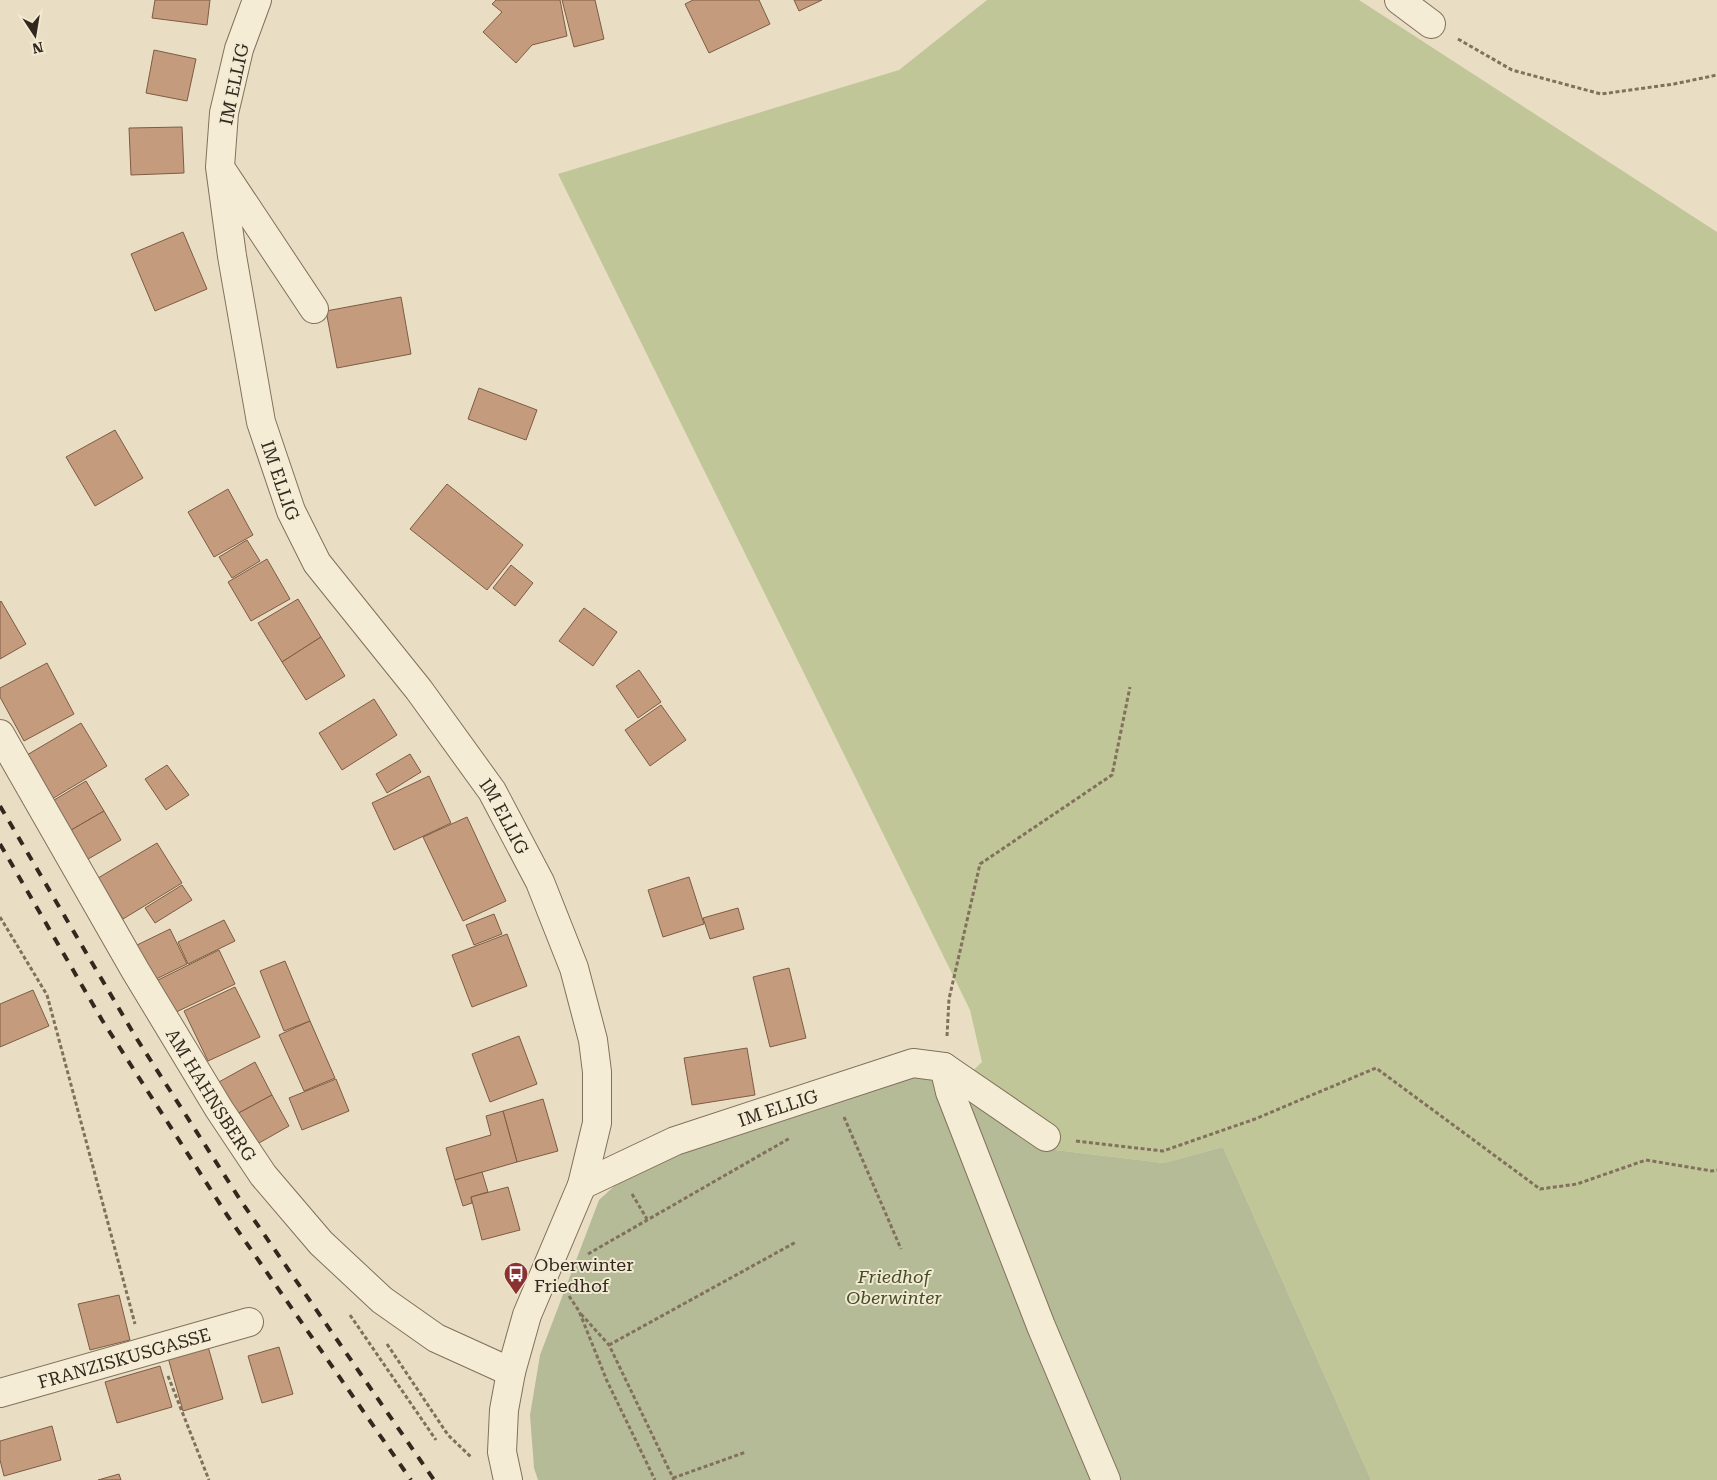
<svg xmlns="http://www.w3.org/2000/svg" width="1717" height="1480" font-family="'Roboto Serif',serif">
<rect width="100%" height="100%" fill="#e9dec3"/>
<path fill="#c0c698" d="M987 0H1359L1717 232V1480H1371L1223 1147 1164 1163 1047 1149 950 1092 982 1062 970 1010 558 174 899 70Z"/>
<path fill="#b6bb97" d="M920 1074 1047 1149 1164 1163 1223 1147 1371 1480H538L534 1468 530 1415 540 1355 599 1200 623 1178 707 1141Z"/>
<g fill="#c49b7c" stroke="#7e5c44">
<path d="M155 0H210L207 25 152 18Z"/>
<path d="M496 0H560L567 36 532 45 516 63 483 32 502 12 492 4Z"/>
<path d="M562 0H595L604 39 574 47Z"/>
<path d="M693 0H759L770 24 709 53 685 4Z"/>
<path d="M794 0H822L799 11Z"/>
<path d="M154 50 196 59 187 101 146 93Z"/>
<path d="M182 127 184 173 131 175 129 128Z"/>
<path d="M183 232 207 289 155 311 131 254Z"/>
<path d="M401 297 411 354 337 368 326 311Z"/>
<path d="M479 388 537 410 526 440 468 419Z"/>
<path d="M115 430 143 478 95 506 66 457Z"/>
<path d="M447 484 523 545 487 590 410 529Z"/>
<path d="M228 489 253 535 214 557 188 512Z"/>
<path d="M247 540 260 561 232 578 219 557Z"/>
<path d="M267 559 290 599 251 621 228 582Z"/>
<path d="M511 565 533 583 515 606 493 588Z"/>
<path d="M298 599 321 637 282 662 258 623Z"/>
<path d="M1 601 26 644 0 659V602Z"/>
<path d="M584 608 617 632 593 666 559 641Z"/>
<path d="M321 637 345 676 306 700 282 662Z"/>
<path d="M47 663 74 714 24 741 0 697V688Z"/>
<path d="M639 670 661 702 638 718 616 686Z"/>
<path d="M374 699 397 735 342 770 319 733Z"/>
<path d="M661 705 686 740 650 766 625 730Z"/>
<path d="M81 723 107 766 52 799 27 755Z"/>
<path d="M410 754 421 772 387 793 376 774Z"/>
<path d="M167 765 189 795 166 810 145 779Z"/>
<path d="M429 776 451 823 394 850 372 803Z"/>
<path d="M86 781 104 811 66 833 49 803Z"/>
<path d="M104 811 121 840 83 862 66 833Z"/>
<path d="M467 817 506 901 463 921 423 837Z"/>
<path d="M157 843 182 883 123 919 98 878Z"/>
<path d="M689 877 704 924 663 937 648 890Z"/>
<path d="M182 885 192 900 155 923 145 908Z"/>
<path d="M738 908 744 929 710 939 703 918Z"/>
<path d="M494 914 502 934 474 945 466 925Z"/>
<path d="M224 920 235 941 188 964 178 942Z"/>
<path d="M170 929 187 964 152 981 135 946Z"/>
<path d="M507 934 527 986 472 1007 452 955Z"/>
<path d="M219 950 235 984 172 1014 156 981Z"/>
<path d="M285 961 310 1021 284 1031 260 971Z"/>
<path d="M789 968 806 1038 770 1047 753 977Z"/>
<path d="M235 987 260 1037 208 1061 184 1011Z"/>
<path d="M33 990 49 1026 0 1047V1004Z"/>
<path d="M310 1021 335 1078 304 1091 279 1035Z"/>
<path d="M519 1036 537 1084 490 1102 472 1054Z"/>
<path d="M747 1048 755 1095 692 1105 684 1058Z"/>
<path d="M255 1062 272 1095 235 1115 217 1083Z"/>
<path d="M336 1079 349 1111 302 1130 289 1098Z"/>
<path d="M272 1095 289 1126 252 1147 235 1115Z"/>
<path d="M543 1099 558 1151 517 1162 503 1111Z"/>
<path d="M503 1111 517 1162 455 1180 446 1148 491 1135 486 1116Z"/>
<path d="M482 1172 488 1192 471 1197 472 1203 463 1206 455 1180Z"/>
<path d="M508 1187 520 1230 482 1240 471 1197Z"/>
<path d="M119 1295 130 1340 90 1350 78 1304Z"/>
<path d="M207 1343 223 1399 183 1411 167 1354Z"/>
<path d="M279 1347 293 1394 262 1403 248 1356Z"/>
<path d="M160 1366 172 1407 117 1423 105 1382Z"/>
<path d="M52 1426 61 1460 4 1476 0 1460V1441Z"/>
<path d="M119 1474 121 1480H98Z"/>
</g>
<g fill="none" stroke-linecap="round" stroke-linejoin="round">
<defs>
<g id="minor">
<path id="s1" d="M257 0 239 49 224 113 220 167 232 256 261 422 291 511 317 563 419 690 492 791 540 882 574 968 593 1040 597 1072V1123L582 1185 527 1315 511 1372 504 1410 502 1452 508 1480"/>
<path d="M1399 0 1431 24"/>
<path d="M223 172 314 309"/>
<path id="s2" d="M0 734 135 970 219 1109 263 1175 321 1243 382 1300 436 1338 511 1372"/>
<path d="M944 1067 950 1092 1041 1326 1106 1480"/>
<path id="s3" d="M582 1185 675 1141 913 1063 944 1067 1046 1137"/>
<path id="s4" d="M0 1393 249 1322"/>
</g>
</defs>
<use href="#minor" stroke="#81705c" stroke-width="30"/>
<g stroke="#81705c" stroke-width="3" stroke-dasharray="4 2.5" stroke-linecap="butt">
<path d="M1458 39 1512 70 1601 94 1674 84 1717 75"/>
<path d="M0 917 47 995 135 1324"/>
<path d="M947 1036 949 999 980 864 1112 775 1130 687"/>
<path d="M844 1117 901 1249"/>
<path d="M1076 1141 1163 1151 1255 1119 1376 1068 1540 1189 1577 1184 1646 1160 1712 1171 1717 1170"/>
<path d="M632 1194 647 1219"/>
<path d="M588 1254 790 1138"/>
<path d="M569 1296 579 1311 607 1381 655 1480"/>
<path d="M581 1314 609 1345 674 1480"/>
<path d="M350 1315 436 1440"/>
<path d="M387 1344 448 1435 471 1457"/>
<path d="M609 1345 796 1242"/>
<path d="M168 1376 209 1480"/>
<path d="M673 1478 746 1452"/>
</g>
<use href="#minor" stroke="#f5ecd5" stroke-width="28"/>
<g stroke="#33281e" stroke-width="4" stroke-dasharray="9 9" stroke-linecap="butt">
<path d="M0 806 135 1036 241 1201 434 1480"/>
<path d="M0 844 102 1020 227 1215 411 1480"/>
</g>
</g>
<defs>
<symbol id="bus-pin" viewBox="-11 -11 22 30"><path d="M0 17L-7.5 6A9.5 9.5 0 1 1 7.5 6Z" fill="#8a3232" stroke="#f1e9d2"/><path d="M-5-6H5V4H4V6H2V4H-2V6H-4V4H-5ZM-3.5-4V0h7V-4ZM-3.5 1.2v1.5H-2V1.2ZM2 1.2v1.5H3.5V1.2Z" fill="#fff"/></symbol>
</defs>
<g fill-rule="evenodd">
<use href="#bus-pin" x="502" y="1260" width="28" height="38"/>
</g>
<g text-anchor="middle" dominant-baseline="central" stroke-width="4" stroke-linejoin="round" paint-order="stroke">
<g font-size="18" fill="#33281e" stroke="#f1e9d2">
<text transform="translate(234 84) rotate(-78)">IM ELLIG</text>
<text stroke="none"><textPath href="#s1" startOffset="492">IM ELLIG</textPath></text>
<text stroke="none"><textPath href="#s1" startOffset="898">IM ELLIG</textPath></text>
<text stroke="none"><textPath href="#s2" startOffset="418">AM HAHNSBERG</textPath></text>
<text stroke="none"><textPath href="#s3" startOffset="211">IM ELLIG</textPath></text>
<text stroke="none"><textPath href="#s4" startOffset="129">FRANZISKUSGASSE</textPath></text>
</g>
<g font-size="18" fill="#33281e" stroke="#f1e9d2" text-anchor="start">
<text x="534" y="1264">Oberwinter<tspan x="534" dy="21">Friedhof</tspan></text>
</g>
<g font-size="18" font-style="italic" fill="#434d27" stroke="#f1e9d2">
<text x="894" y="1276">Friedhof<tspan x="894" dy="21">Oberwinter</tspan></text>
</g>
</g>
<g transform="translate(35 35) rotate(168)" stroke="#f1e9d2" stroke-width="4" paint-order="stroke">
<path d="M0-4L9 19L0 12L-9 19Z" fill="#33281e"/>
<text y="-8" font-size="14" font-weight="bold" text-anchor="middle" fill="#33281e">N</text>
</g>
</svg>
